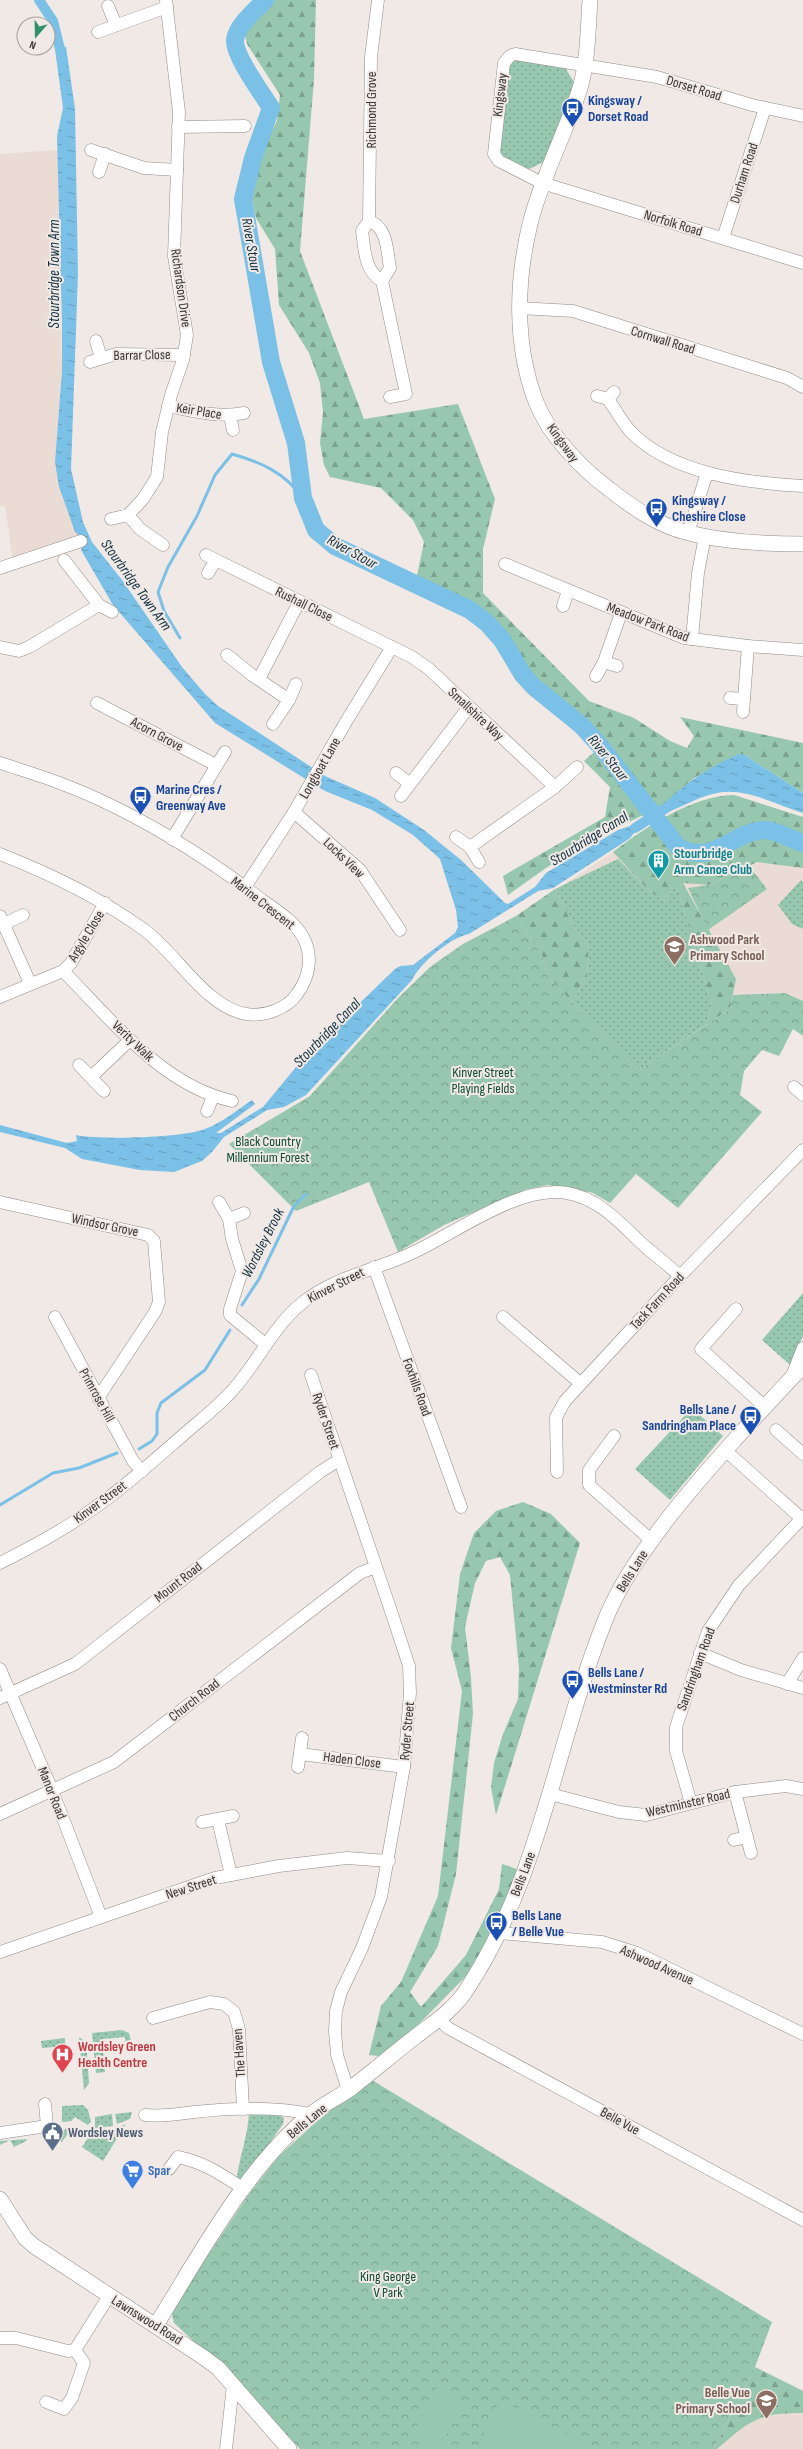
<svg xmlns="http://www.w3.org/2000/svg" width="803" height="2449" font-family="'Sofia Sans Condensed',sans-serif">
<defs>
<pattern id="grass-dots" width="8" height="8" patternUnits="userSpaceOnUse"><rect width="8" height="8" fill="#97c7ae"/><path d="M2 2h.1M6 6h.1" fill="none" stroke="#7ca28e" stroke-width="1.8" stroke-linecap="round"/></pattern>
<pattern id="forest-firs" width="22" height="20" patternUnits="userSpaceOnUse"><rect width="22" height="20" fill="#97c7ae"/><path d="M5 1l3.5 6h-7zM16 11l3.5 6h-7z" fill="#7ca28e"/></pattern>
<pattern id="park-crowns" width="20" height="18" patternUnits="userSpaceOnUse"><rect width="20" height="18" fill="#97c7ae"/><path d="M2 6a3 3 0 1 1 6 0M12 15a3 3 0 1 1 6 0" fill="none" stroke="#7ca28e"/></pattern>
<pattern id="water-ripples" width="26" height="14" patternUnits="userSpaceOnUse"><rect width="26" height="14" fill="#7bc0e6"/><path d="M2 4q2-2 4 0t4 0M15 11q2-2 4 0t4 0" fill="none" stroke="#669dbb"/></pattern>
</defs>
<rect width="100%" height="100%" fill="#f0e9e5"/>
<g fill="#eadcd4">
<path d="M59 150 62 371 55 462 81 538 13 560 5 506 0 507V154Z"/>
<path d="M613 852 648 890 664 901 683 883 709 885 757 862 803 868V1001L785 993 733 995 730 1009 638 1070 549 978 516 916Z"/>
<path d="M755 2367 803 2391V2449H714Z"/>
</g>
<g fill="url(#grass-dots)">
<path d="M515 59 564 66 574 82 562 124 546 161 529 169 503 158 499 148 508 92 504 89 508 66Z"/>
<path d="M618 859 648 890 664 901 674 888 678 890 712 1005 707 1024 638 1070 572 1002 587 978 589 946 573 925 555 889Z"/>
<path d="M801 880 803 883V929L792 924 778 905Z"/>
<path d="M803 1293V1336L790 1365 762 1340Z"/>
<path d="M692 1408 723 1436 670 1500 635 1469Z"/>
<path d="M122 2030 129 2033 132 2045 126 2046 125 2037 102 2039 105 2072 96 2073 92 2033Z"/>
<path d="M79 2037 86 2042 89 2083 84 2090Z"/>
<path d="M65 2038V2046L42 2048 41 2041Z"/>
<path d="M83 2105 88 2110 91 2121 88 2125 75 2117 71 2121 62 2122V2106Z"/>
<path d="M132 2112 130 2119 117 2124 115 2114Z"/>
<path d="M249 2113 278 2114 284 2118 283 2124 245 2178 240 2179 237 2177C240 2155 248 2135 249 2113Z"/>
<path d="M112 2114 113 2126 95 2128V2117Z"/>
<path d="M126 2124 103 2161 82 2147 92 2132 110 2131Z"/>
<path d="M65 2128 69 2132 62 2142 47 2132 65 2130Z"/>
<path d="M27 2139 26 2141 14 2147 10 2140 0 2145V2141Z"/>
</g>
<g fill="url(#forest-firs)">
<path d="M270 0H316L314 79 300 251 364 419 458 404 495 499 483 549V593L589 701 634 718 670 741 687 748 694 736 680 717 803 743V793L743 754H739L694 778 662 806 596 838 546 868 508 895 503 876 605 817 610 787 584 761 601 746 581 725 534 687 523 675 502 640 481 617 470 610 415 585 424 542 413 520 381 488 330 477 324 465 320 443 323 412 320 383 309 353 279 305 275 249 256 218 251 196 257 160 277 121 280 95 247 44 244 30Z"/>
<path d="M734 795 803 817V868L757 862 709 885 683 883 736 979 730 1009 707 1024 712 1005 678 890 674 888 664 901 648 890 613 852C646 827 691 796 734 795Z"/>
<path d="M555 889 573 925 589 946 587 978 572 1002 549 978 542 956 516 916Z"/>
<path d="M523 1502 551 1514 580 1543 496 1815 491 1787 494 1763 503 1734 518 1699 519 1669 510 1575 500 1557 486 1561 475 1583 465 1627 471 1678 473 1714 456 1874 438 1946 410 1992 421 2007 466 1955 499 1889 502 1864 519 1870 498 1923 469 1973 415 2028 379 2056 369 2055 381 2006 401 1982 438 1896 462 1691 451 1648 460 1574 474 1533 496 1511Z"/>
<path d="M755 2367 803 2391V2413C757 2413 751 2420 717 2449H714Z"/>
</g>
<g fill="url(#park-crowns)">
<path d="M749 866 767 889 708 930 688 888 709 885Z"/>
<path d="M516 916 542 956 549 978 638 1070 730 1009 733 995 785 993 803 1001V1036L793 1029 779 1056 762 1050 744 1071 740 1095 762 1112 678 1208 636 1174 610 1203 593 1193 576 1189 547 1185 525 1190 444 1225 398 1252 369 1182 296 1211 229 1144 310 1096 398 998 430 967 463 944Z"/>
<path d="M370 2079 772 2322 755 2367 714 2449H300L237 2382 174 2323 171 2310 249 2194 278 2157 316 2122Z"/>
</g>
<g fill="#97c7ae">
<path d="M436 2388 463 2402 440 2448 412 2435Z"/>
<path d="M500 2400 597 2449H482L477 2447Z"/>
</g>
<g fill="url(#water-ripples)">
<path d="M66 47 75 109 78 274 71 469 83 522 92 542 122 580 182 667 205 694 218 706 325 776 375 798 424 830 461 860 505 903 508 904 535 887 546 873 618 830 645 821 629 839 553 888 538 891 469 934C451 937 420 963 412 980L306 1095 284 1107 267 1110 224 1137 212 1152 202 1161 174 1172 140 1170 82 1159 65 1148 0 1132V1125L67 1143 77 1141 76 1135C100 1140 182 1138 205 1129 222 1123 237 1110 252 1100L255 1104 216 1133H221L263 1107 306 1055 395 969 400 966 413 965 455 933 458 927 456 910 440 859 413 835 372 810 325 791 215 723 113 605 81 550 83 540 75 532 67 509 59 487 55 462 62 371V323L57 136 63 108 55 49Z"/>
<path d="M739 754H743L803 793V813C777 805 745 787 717 793 700 796 684 806 668 812L662 811V806C684 784 710 766 739 754Z"/>
</g>
<g fill="none" stroke-linecap="round" stroke-linejoin="round">
<g stroke="#7bc0e6" stroke-width="3">
<path d="M180 638 164 611 158 592 168 567 197 516 215 475 232 454C261 462 285 473 303 498"/>
<path d="M676 857 687 852"/>
<path d="M242 1305 259 1279 294 1206 306 1194"/>
<path d="M139 1449 152 1441 157 1434V1413L161 1403 205 1370 230 1330"/>
<path d="M0 1505 53 1473 79 1468 117 1453"/>
</g>
<g stroke="#7bc0e6" stroke-width="10">
<path d="M39 0 53 21 63 61"/>
<path d="M635 828 674 803"/>
</g>
<path stroke="#7bc0e6" stroke-width="18" d="M265 0C256 10 237 25 235 40 234 56 262 93 271 108L253 158 243 199 271 362 296 443 303 498 316 530 335 546 470 610 487 623 502 640 523 675 534 687 581 725 601 747 678 847C713 867 732 831 765 830 776 830 792 840 803 843"/>
<defs>
<g id="minor">
<path d="M108 6 116 25"/>
<path d="M98 32 167 7"/>
<path d="M803 116 752 105 657 77 515 54 510 56 504 63 494 154 499 161 542 183 803 263"/>
<path d="M178 127 245 126"/>
<path d="M91 150 144 168 177 170"/>
<path d="M99 172 105 154"/>
<path d="M369 221 371 57 378 0"/>
<path d="M723 238 765 108"/>
<path d="M382 281 390 268C387 252 388 227 369 221L362 231C365 250 364 271 382 281L406 394 390 397"/>
<path d="M519 308 573 311 787 378 803 387"/>
<path d="M96 341 101 358"/>
<path d="M90 362 116 354 184 355"/>
<path d="M597 396 608 399 614 392"/>
<path d="M608 399C615 409 622 422 630 431 671 474 747 483 803 486"/>
<path d="M168 406C194 411 218 418 244 413"/>
<path d="M230 415 233 430"/>
<path d="M128 515 140 529 163 545"/>
<path d="M111 519 128 515 143 499 157 477 162 432 171 395 183 360 187 335 174 256 179 112 166 0"/>
<path d="M688 533 707 473"/>
<path d="M206 555 412 657 429 669 555 787"/>
<path d="M64 560 99 605 112 612"/>
<path d="M505 564 684 638 748 646 803 650"/>
<path d="M0 568 81 541"/>
<path d="M208 573 216 560"/>
<path d="M563 606 568 591"/>
<path d="M692 639 698 573 705 536"/>
<path d="M0 647 19 651 29 647 99 605"/>
<path d="M227 655 252 675 289 700"/>
<path d="M604 662 617 666"/>
<path d="M596 676 604 662 621 613"/>
<path d="M259 679 299 602"/>
<path d="M730 698 744 699"/>
<path d="M97 703 216 765"/>
<path d="M743 712 748 646"/>
<path d="M273 724 289 700 296 684"/>
<path d="M0 763C21 770 42 776 62 784 129 809 206 856 262 900 277 911 296 922 304 939 313 957 309 978 297 994 287 1009 264 1017 246 1014 205 1007 176 952 143 929 99 897 51 874 0 854"/>
<path d="M396 773 410 784"/>
<path d="M401 796 468 708"/>
<path d="M294 812 360 870 400 930"/>
<path d="M456 837 470 847 479 862"/>
<path d="M172 839 225 752"/>
<path d="M470 847 555 787 577 767"/>
<path d="M245 887 294 812 347 720 392 647"/>
<path d="M0 916 30 983"/>
<path d="M4 924 23 915"/>
<path d="M63 971C112 1020 161 1085 232 1101"/>
<path d="M0 997 63 971 71 963 105 903"/>
<path d="M79 1065 104 1091"/>
<path d="M91 1077 130 1040"/>
<path d="M794 1087 803 1095"/>
<path d="M207 1111 213 1097"/>
<path d="M0 1202 148 1235 154 1241 159 1302 155 1312 98 1398"/>
<path d="M219 1202 229 1219 244 1213"/>
<path d="M229 1219 232 1239 242 1271 230 1309V1315L265 1344"/>
<path d="M374 1267 461 1507"/>
<path d="M736 1309 701 1349 765 1407"/>
<path d="M55 1317 133 1461 142 1471"/>
<path d="M503 1317 580 1383"/>
<path d="M311 1375 393 1617 409 1666 410 1693 404 1767 381 1897 362 1948 341 1992 336 2011 335 2031 337 2055 348 2090"/>
<path d="M792 1376 803 1348"/>
<path d="M776 1430 803 1454"/>
<path d="M614 1436 589 1470V1485L651 1540"/>
<path d="M725 1450 801 1518"/>
<path d="M557 1472 556 1417 565 1401 680 1276 803 1150"/>
<path d="M0 1563C30 1548 60 1532 87 1513 121 1490 151 1463 182 1436 200 1420 222 1404 237 1385 260 1358 274 1326 302 1303 334 1277 376 1270 412 1253 454 1234 520 1184 567 1193 602 1199 623 1227 648 1249 659 1258 670 1267 680 1276"/>
<path d="M700 1653 741 1670 803 1688"/>
<path d="M0 1669 52 1790 101 1917"/>
<path d="M787 1684 803 1658"/>
<path d="M0 1698 75 1664 320 1472 339 1460"/>
<path d="M300 1754 404 1767"/>
<path d="M298 1767 302 1738"/>
<path d="M735 1792 751 1853"/>
<path d="M550 1794 619 1812 646 1815 735 1792 786 1786 803 1789"/>
<path d="M691 1803 676 1751V1727L708 1631 739 1585 803 1517"/>
<path d="M0 1814 114 1762 360 1573 376 1567"/>
<path d="M218 1820 231 1875"/>
<path d="M202 1822 233 1816"/>
<path d="M734 1840 747 1837"/>
<path d="M500 1933 602 1942 637 1953 803 2034"/>
<path d="M0 1952 215 1878 279 1866 347 1858 389 1861"/>
<path d="M153 2018 210 2002 224 2004 234 2012 239 2029 243 2109"/>
<path d="M439 2019 448 2028 803 2220"/>
<path d="M145 2115C162 2117 177 2114 194 2112 232 2108 274 2106 311 2114"/>
<path d="M0 2133 47 2126 45 2104"/>
<path d="M169 2169 178 2157C204 2162 222 2175 244 2189"/>
<path d="M0 2338H16L68 2351 75 2350 109 2296"/>
<path d="M46 2402 64 2409 72 2398 84 2363 75 2350"/>
<path d="M226 2449 233 2385"/>
</g>
<g id="tertiary">
<path d="M590 0C588 28 588 61 580 88 566 133 543 174 531 220 516 279 514 344 536 402 549 435 581 468 609 489 633 508 659 526 689 533 725 542 766 544 803 544"/>
<path d="M0 2199 25 2238 34 2246 203 2357 218 2368 289 2449"/>
<path d="M156 2325C199 2256 247 2166 310 2115 322 2105 337 2098 350 2089 372 2072 393 2054 415 2037 433 2023 455 2009 467 1989 540 1878 556 1744 604 1623 619 1584 644 1550 669 1517 711 1464 757 1415 803 1366"/>
</g>
</defs>
<use href="#minor" stroke="#918a86" stroke-width="13"/>
<use href="#tertiary" stroke="#918a86" stroke-width="16"/>
<use href="#minor" stroke="#fff" stroke-width="12"/>
<use href="#tertiary" stroke="#fff" stroke-width="15"/>
</g>
<defs>
<symbol id="bus-pin" viewBox="-11 -11 22 30"><path d="M0 17L-7.5 6A9.5 9.5 0 1 1 7.5 6Z" fill="#1a4fb4" stroke="#f0e9e5"/><path d="M-5-6H5V4H4V6H2V4H-2V6H-4V4H-5ZM-3.5-4V0h7V-4ZM-3.5 1.2v1.5H-2V1.2ZM2 1.2v1.5H3.5V1.2Z" fill="#fff"/></symbol>
<symbol id="building-pin" viewBox="-11 -11 22 30"><path d="M0 17L-7.5 6A9.5 9.5 0 1 1 7.5 6Z" fill="#0f9aa8" stroke="#f0e9e5"/><path d="M-4-6H4V6H1V3H-1V6H-4ZM-2.5-4.3h1.7v1.8h-1.7ZM.8-4.3h1.7v1.8H.8ZM-2.5-1h1.7V.8h-1.7ZM.8-1h1.7V.8H.8Z" fill="#fff"/></symbol>
<symbol id="school-pin" viewBox="-11 -11 22 30"><path d="M0 17L-7.5 6A9.5 9.5 0 1 1 7.5 6Z" fill="#8d6e63" stroke="#f0e9e5"/><path d="M0-5L7-2L0 1L-7-2ZM-4 1L0 2.5L4 1V4Q0 6-4 4Z" fill="#fff"/></symbol>
<symbol id="hospital-pin" viewBox="-11 -11 22 30"><path d="M0 17L-7.5 6A9.5 9.5 0 1 1 7.5 6Z" fill="#e0444e" stroke="#f0e9e5"/><path d="M-5-5h3v3.5h4V-5h3V5h-3V1.5h-4V5h-3Z" fill="#fff"/></symbol>
<symbol id="civic-pin" viewBox="-11 -11 22 30"><path d="M0 17L-7.5 6A9.5 9.5 0 1 1 7.5 6Z" fill="#5c6f8a" stroke="#f0e9e5"/><path d="M-.6-6.5H3V-4.5H.6V-3L4-1V1h2V6H-6V1h2V-1L-.6-3ZM-1.2 2.5V6h2.4V2.5Z" fill="#fff"/></symbol>
<symbol id="supermarket-pin" viewBox="-11 -11 22 30"><path d="M0 17L-7.5 6A9.5 9.5 0 1 1 7.5 6Z" fill="#3f7fe0" stroke="#f0e9e5"/><path d="M-6-5.5h2.5l.6 2H6L4.5 2H-2.5L-4.4-4H-6ZM-1.5 3.2a1.3 1.3 0 1 0 .1 0ZM3 3.2a1.3 1.3 0 1 0 .1 0Z" fill="#fff"/></symbol>
</defs>
<g fill-rule="evenodd">
<use href="#bus-pin" x="560" y="96" width="25" height="34"/>
<use href="#bus-pin" x="644" y="496" width="25" height="34"/>
<use href="#bus-pin" x="128" y="784" width="25" height="34"/>
<use href="#building-pin" x="646" y="848" width="25" height="34"/>
<use href="#school-pin" x="662" y="934" width="25" height="34"/>
<use href="#bus-pin" x="738" y="1404" width="25" height="34"/>
<use href="#bus-pin" x="560" y="1668" width="25" height="34"/>
<use href="#bus-pin" x="484" y="1910" width="25" height="34"/>
<use href="#hospital-pin" x="50" y="2042" width="25" height="34"/>
<use href="#civic-pin" x="40" y="2120" width="25" height="34"/>
<use href="#supermarket-pin" x="120" y="2158" width="25" height="34"/>
<use href="#school-pin" x="754" y="2388" width="25" height="34"/>
</g>
<g text-anchor="middle" dominant-baseline="central" stroke-width="4" stroke-linejoin="round" paint-order="stroke">
<g font-size="14" fill="#373433" stroke="#f0e9e5">
<text transform="translate(694 88) rotate(17)">Dorset Road</text>
<text transform="translate(500 95) rotate(-83)">Kingsway</text>
<text transform="translate(371 110) rotate(-90)">Richmond Grove</text>
<text transform="translate(744 173) rotate(-72)">Durham Road</text>
<text transform="translate(673 223) rotate(17)">Norfolk Road</text>
<text transform="translate(181 288) rotate(82)">Richardson Drive</text>
<text transform="translate(663 340) rotate(17)">Cornwall Road</text>
<text transform="translate(142 355) rotate(-1)">Barrar Close</text>
<text transform="translate(199 411) rotate(9)">Keir Place</text>
<text transform="translate(563 443) rotate(54)">Kingsway</text>
<text transform="translate(304 604) rotate(26)">Rushall Close</text>
<text transform="translate(648 622) rotate(21)">Meadow Park Road</text>
<text transform="translate(476 714) rotate(43)">Smallshire Way</text>
<text transform="translate(157 734) rotate(28)">Acorn Grove</text>
<text transform="translate(320 768) rotate(-60)">Longboat Lane</text>
<text transform="translate(344 858) rotate(44)">Locks View</text>
<text transform="translate(263 903) rotate(38)">Marine Crescent</text>
<text transform="translate(86 936) rotate(-59)">Argyle Close</text>
<text transform="translate(133 1041) rotate(44)">Verity Walk</text>
<text transform="translate(105 1225) rotate(12)">Windsor Grove</text>
<text transform="translate(336 1285) rotate(-27)">Kinver Street</text>
<text transform="translate(657 1301) rotate(-47)">Tack Farm Road</text>
<text transform="translate(417 1387) rotate(70)">Foxhills Road</text>
<text transform="translate(97 1395) rotate(61)">Primrose Hill</text>
<text transform="translate(326 1421) rotate(71)">Ryder Street</text>
<text transform="translate(100 1502) rotate(-36)">Kinver Street</text>
<text transform="translate(632 1571) rotate(-58)">Bells Lane</text>
<text transform="translate(178 1582) rotate(-38)">Mount Road</text>
<text transform="translate(696 1669) rotate(-70)">Sandringham Road</text>
<text transform="translate(194 1700) rotate(-38)">Church Road</text>
<text transform="translate(407 1731) rotate(-85)">Ryder Street</text>
<text transform="translate(352 1760) rotate(7)">Haden Close</text>
<text transform="translate(52 1793) rotate(68)">Manor Road</text>
<text transform="translate(688 1803) rotate(-13)">Westminster Road</text>
<text transform="translate(523 1874) rotate(-69)">Bells Lane</text>
<text transform="translate(191 1887) rotate(-18)">New Street</text>
<text transform="translate(657 1965) rotate(24)">Ashwood Avenue</text>
<text transform="translate(239 2053) rotate(-94)">The Haven</text>
<text transform="translate(307 2121) rotate(-39)">Bells Lane</text>
<text transform="translate(620 2121) rotate(29)">Belle Vue</text>
<text transform="translate(147 2320) rotate(32)">Lawnswood Road</text>
</g>
<g font-size="14" font-weight="bold" fill="#164399" stroke="#f0e9e5" text-anchor="start">
<text x="588" y="100">Kingsway /<tspan x="588" dy="16">Dorset Road</tspan></text>
<text x="672" y="500">Kingsway /<tspan x="672" dy="16">Cheshire Close</tspan></text>
<text x="156" y="789">Marine Cres /<tspan x="156" dy="16">Greenway Ave</tspan></text>
<text x="736" y="1409" text-anchor="end">Bells Lane /<tspan x="736" dy="16">Sandringham Place</tspan></text>
<text x="588" y="1672">Bells Lane /<tspan x="588" dy="16">Westminster Rd</tspan></text>
<text x="512" y="1915">Bells Lane<tspan x="512" dy="16">/ Belle Vue</tspan></text>
</g>
<g font-size="14" font-weight="bold" fill="#0d838f" stroke="#f0e9e5" text-anchor="start">
<text x="674" y="853">Stourbridge<tspan x="674" dy="16">Arm Canoe Club</tspan></text>
</g>
<g font-size="14" font-weight="bold" fill="#785e54" stroke="#f0e9e5" text-anchor="start">
<text x="690" y="939">Ashwood Park<tspan x="690" dy="16">Primary School</tspan></text>
<text x="750" y="2392" text-anchor="end">Belle Vue<tspan x="750" dy="16">Primary School</tspan></text>
</g>
<g font-size="14" fill="#0c4831" stroke="#f0e9e5">
<text x="483" y="1072">Kinver Street<tspan x="483" dy="16">Playing Fields</tspan></text>
<text x="268" y="1141">Black Country<tspan x="268" dy="16">Millennium Forest</tspan></text>
<text x="388" y="2276">King George<tspan x="388" dy="16">V Park</tspan></text>
</g>
<g font-size="14" font-weight="bold" fill="#be3a42" stroke="#f0e9e5" text-anchor="start">
<text x="78" y="2046">Wordsley Green<tspan x="78" dy="16">Health Centre</tspan></text>
</g>
<g font-size="14" font-weight="bold" fill="#4e5e75" stroke="#f0e9e5" text-anchor="start">
<text x="68" y="2132">Wordsley News</text>
</g>
<g font-size="14" font-weight="bold" fill="#366cbe" stroke="#f0e9e5" text-anchor="start">
<text x="148" y="2170">Spar</text>
</g>
<g font-size="15" font-style="italic" fill="#0f2f3f" stroke="#f0e9e5">
<text transform="translate(251 245) rotate(80)">River Stour</text>
<text transform="translate(54 274) rotate(-90)">Stourbridge Town Arm</text>
<text transform="translate(352 552) rotate(29)">River Stour</text>
<text transform="translate(136 585) rotate(54)">Stourbridge Town Arm</text>
<text transform="translate(608 758) rotate(51)">River Stour</text>
<text transform="translate(589 839) rotate(-32)">Stourbridge Canal</text>
<text transform="translate(327 1033) rotate(-46)">Stourbridge Canal</text>
<text transform="translate(263 1243) rotate(-63)">Wordsley Brook</text>
</g>
</g>
<g transform="translate(36 36) rotate(200)"><circle r="19" fill="#f0e9e5" stroke="#a6a19e"/>
<path d="M0-3L7 15L0 10L-7 15Z" fill="#308f68"/>
<text y="-6" font-size="11" font-weight="bold" text-anchor="middle" fill="#373433">N</text>
</g>
</svg>
